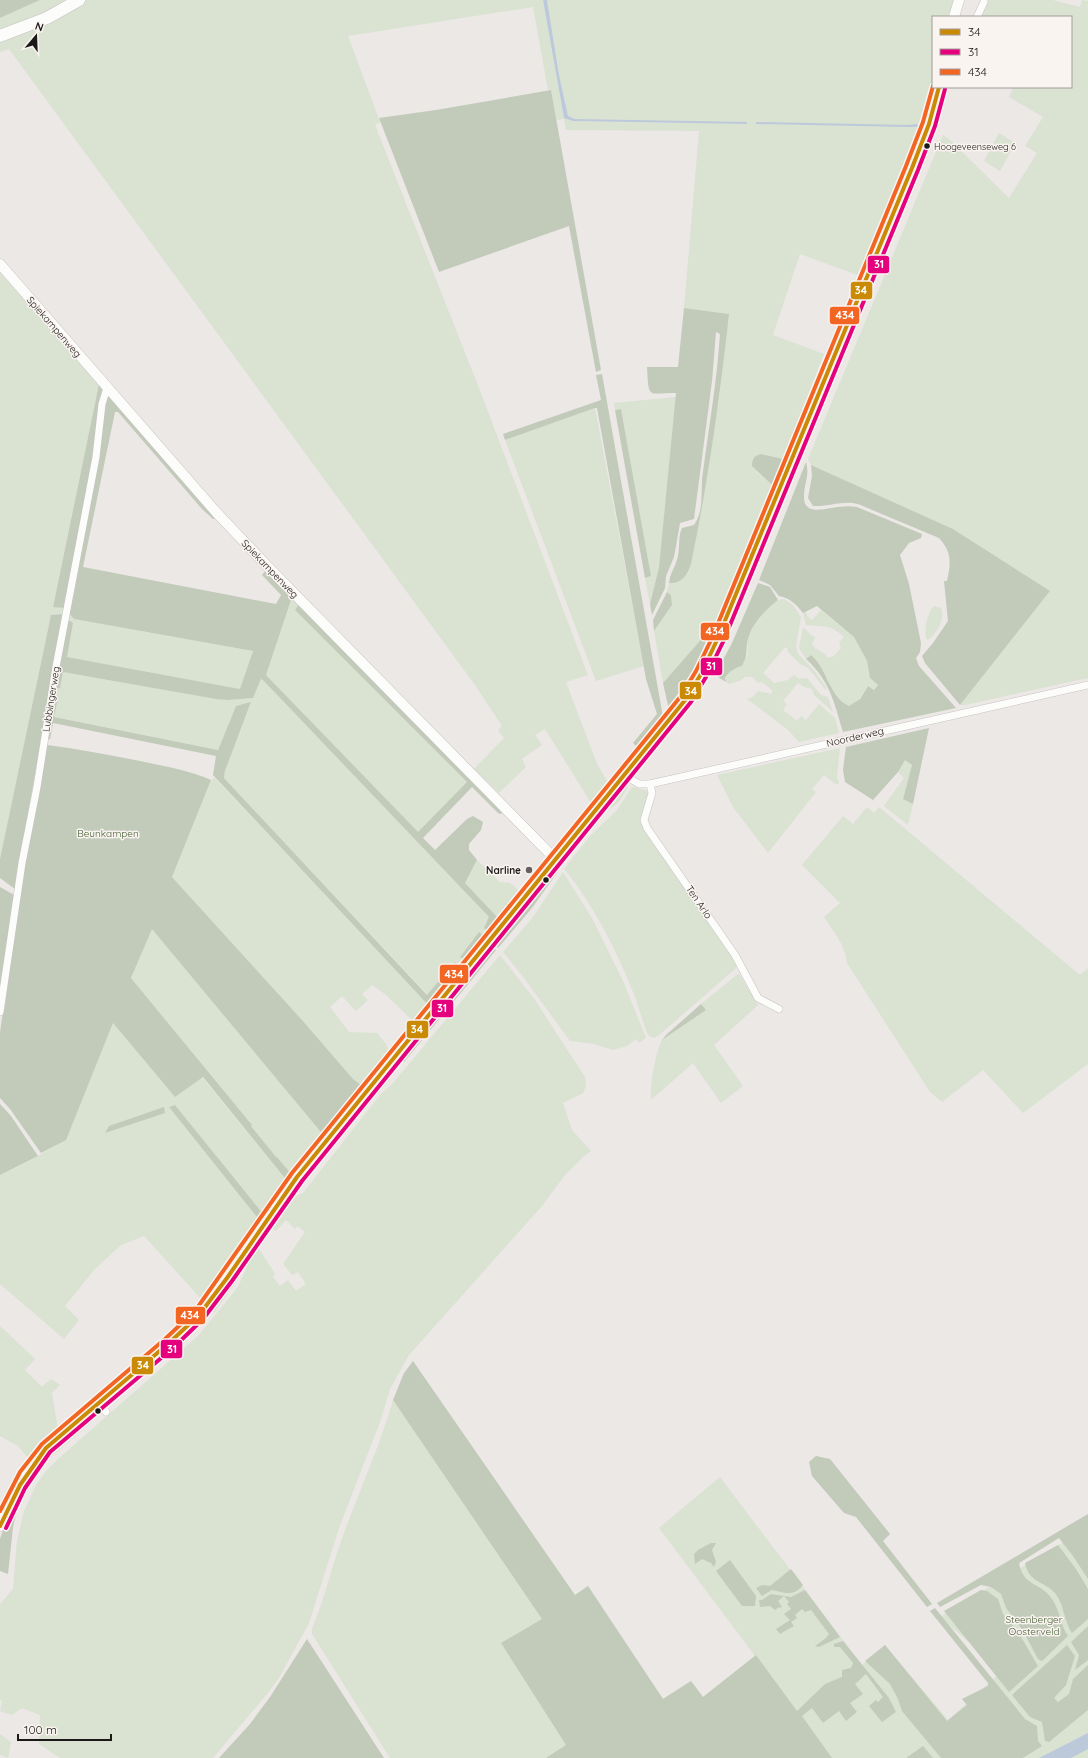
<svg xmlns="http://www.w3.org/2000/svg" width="1088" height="1758" font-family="Quicksand,sans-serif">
<rect width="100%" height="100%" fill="#ebe8e6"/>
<g fill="#dae2d2">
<path d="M40 0H73L0 33V18Z"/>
<path d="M87 0H543L564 118 573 121 746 124 575 119 568 116 559 75 547 0H956L951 17H933V87H935L921 131 860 276 800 254 773 335 824 354 783 459 761 454 757 472 772 485 759 515 753 539 721 620 712 627 663 683 654 631 672 605 671 595 667 592 669 583H672L688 573 691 564 719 400 729 314 684 308 699 131 566 130 564 119 556 120 551 90H548L533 7 348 36 380 122 375 125 479 388 588 675 566 682 597 764 610 786 593 806 545 729 535 735 542 745 522 759 526 767 499 793 474 769 504 738 498 730 502 726 475 685 9 49 0 52V41L65 13Z"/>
<path d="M987 0H1053L1080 7 1082 0 1088 1V678L965 705H960L1050 591 953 529 811 465 808 459 943 135 950 140 1009 198 1037 153 1025 146 1043 117 1009 97 1013 88 1011 87H1071V17H980Z"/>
<path d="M999 133 1015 143 1000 171 984 161Z"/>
<path d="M884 238 892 241 709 673 699 685Z"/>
<path d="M0 273 99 384 53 606 64 608 63 614 51 615 0 859Z"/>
<path d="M676 397 659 567 650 604 645 578 651 576 621 409 615 410 614 403Z"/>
<path d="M595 408 644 666 596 681 505 440Z"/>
<path d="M292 597 299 604 296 610 467 782 418 833 266 675Z"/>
<path d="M784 599 793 605 801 617 796 646 798 654 814 670 826 687V690L808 668 800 664 787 651 788 649 785 647 763 673 774 683 788 680 794 675 799 679 807 678 821 695 828 697 833 712 814 695 812 689 804 687 798 683 783 701 787 704 783 710 797 721 801 716 806 720 819 704 835 718 839 733 799 742 788 730 747 699 753 697 758 691 771 694 773 691 762 682 758 683 752 677H745L740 681 728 684 725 678C728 672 742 662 748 655 748 650 747 644 748 639 752 624 768 600 784 599Z"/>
<path d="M934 606 941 608C946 619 936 635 927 640 923 632 927 613 934 606Z"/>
<path d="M821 610 854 637 867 661 870 678 878 685 874 690 867 686C862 695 859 702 849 706 829 696 829 669 811 655L806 659 799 648 803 627 811 635 815 637 812 644C816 651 824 651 828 658L834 656 841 648 839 642 844 637C830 624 824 627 806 625L803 613 806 611 807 616 812 620Z"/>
<path d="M69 613 74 619 253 651 240 689 67 657 73 623 67 619Z"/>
<path d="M63 672 228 700 253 698 261 679 265 681 489 917 490 933 486 938 479 933 460 957 466 962 462 967 455 962 428 995 224 778 225 771 251 703 236 706 218 750 54 717 58 698 54 695 55 690 60 688Z"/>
<path d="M840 748 837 777 839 783 837 785 824 775 812 789 816 792 768 853 733 807 717 775Z"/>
<path d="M905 759 912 765 903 798 913 804 908 825 884 806 904 778 898 772Z"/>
<path d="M215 778 430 1007 415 1023 385 994 372 985 362 994 368 1000 356 1011 342 996 330 1007 349 1032 377 1033 386 1044 390 1056 365 1088 353 1079 302 1020 172 877 211 780Z"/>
<path d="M623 782 629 785 619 802 591 823Z"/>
<path d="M632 787 645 790 648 793 642 820 737 963 736 968 658 1036 653 1038 648 1035C642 1021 639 1006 633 992 617 951 592 902 564 869L591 835 617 810Z"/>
<path d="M867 807 874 813 879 807 1080 975 1088 968V1064L1023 1113 983 1070 942 1102 930 1092 847 963C846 947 833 930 824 917L840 903 802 865 843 816 853 824Z"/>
<path d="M477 860 500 882 510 883 522 893 500 920 465 883Z"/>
<path d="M563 872 593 920 623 981 646 1038 639 1043 636 1039 627 1046 613 1050 594 1044 570 1041 524 978 503 952 533 917Z"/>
<path d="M152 928 325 1137 293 1176 277 1157 276 1158 251 1126 252 1125 131 978Z"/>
<path d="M500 955 535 1000 585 1077 586 1086 583 1093 563 1103 572 1130 591 1151 584 1156 565 1175 542 1206 409 1355 390 1389 380 1422 339 1528 309 1623 279 1678 267 1694 213 1758H60L39 1744 40 1715 22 1708 12 1715 0 1711 2 1701 0 1700V1604L13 1589 17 1541 24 1511 36 1485 46 1471 58 1459 198 1336 238 1287 249 1261 258 1247 275 1274 273 1277 280 1286 288 1280 296 1291 306 1284 298 1272 292 1275 283 1264 305 1232 298 1226 295 1229 286 1220 276 1231 270 1227 297 1196 303 1193 380 1095 393 1083Z"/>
<path d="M738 974 740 975 758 1005 714 1045 743 1086 721 1103 693 1063 651 1100C650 1085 655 1054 662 1040L706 1010 701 1004Z"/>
<path d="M113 1023 175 1097 202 1077 288 1182 264 1215 175 1105 169 1107 260 1221 203 1301 144 1236 121 1245 94 1270 65 1306 79 1320 64 1339 0 1284V1175L33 1159 66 1139Z"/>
<path d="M384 1075 390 1079 317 1167 313 1164Z"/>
<path d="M244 1261 236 1282 214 1313 209 1309Z"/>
<path d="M0 1326 35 1359 25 1370 42 1387 51 1379 60 1385 52 1393 58 1430 29 1459 18 1446 0 1436Z"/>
<path d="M173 1344 177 1348 133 1384 130 1379Z"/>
<path d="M393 1400 470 1512 575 1595 588 1586 663 1699 691 1681 703 1697 755 1656 659 1528 720 1477 862 1665 885 1645 948 1720 1002 1671 940 1617 1088 1527V1758H390L312 1634V1629C325 1598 332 1565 344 1533 360 1489 380 1446 393 1400Z"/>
<path d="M98 1406 104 1411 50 1458 47 1454Z"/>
<path d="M0 1734 11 1742 8 1758 0 1755Z"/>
</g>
<g fill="#c2caba">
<path d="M0 0H40L0 18Z"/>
<path d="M551 90 601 370 596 372 569 226 439 272 379 118 436 110Z"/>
<path d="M684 308 729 314C720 398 708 481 691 564 688 574 682 584 669 583 670 573 676 566 678 556 680 547 678 536 682 528L694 525C705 510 700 489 703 472 709 426 717 381 720 334L716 332 712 381 694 519 680 523 674 557 666 576 665 588 652 615 650 604 659 567 676 393C647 393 649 400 647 367H678Z"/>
<path d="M602 374 663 717 638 748 633 743 657 714 646 679 597 408H595L505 440 503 434 601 400 596 375Z"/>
<path d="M99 384 103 392 98 428 64 608 53 607Z"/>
<path d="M111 396 218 518 213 519 202 509 118 412H115L83 567 276 604 281 595 262 575 266 570 292 597 266 675 418 832 467 782 295 610 299 604 504 810 501 814 498 813 472 787 423 838 435 850 467 819 473 816 483 822 481 830 469 844V850L477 860 465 883 500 920 490 933 484 928 489 917 264 681 261 679 253 698 228 700 216 699 63 672 60 688 55 690 67 619 73 623 67 657 240 689 253 651 74 619 69 613 104 403 107 397Z"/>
<path d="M621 409 651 576 645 578 615 410Z"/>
<path d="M761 454 783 459 772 485 752 466C752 459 754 456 761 454Z"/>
<path d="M806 462C810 476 804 483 804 496 803 517 826 508 838 507 845 506 851 506 857 507L922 534 921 538 909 543 900 555 909 584 921 643 920 652 916 658 919 666 956 708 843 732C834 702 830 681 806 659L811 655C828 669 829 697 849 706L860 699 868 686 874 690 878 685 870 678 867 661 854 637 817 606 803 613C796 604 790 598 779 596L770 585 759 580Z"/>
<path d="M811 465 953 529 1050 591 960 705 925 663 922 656 933 643 948 621 944 581H947C951 563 952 552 939 538L858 504C842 500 829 507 813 506L808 498 812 476Z"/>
<path d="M758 583 770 587 778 600C766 609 752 623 748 639 745 652 749 652 742 666 736 667 727 673 725 678L726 682 715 675 732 643Z"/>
<path d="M667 592 671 595 672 605 654 631 653 620Z"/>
<path d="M63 614 15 889 0 878V859L51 615Z"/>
<path d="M712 627 694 670 669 710 663 683Z"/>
<path d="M54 695 58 698 54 717 218 750 236 706 251 702 225 771 224 778 427 995 455 962 462 967 430 1007 213 775 216 756 53 723 50 739H47Z"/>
<path d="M929 728 913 804 903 799 912 765 905 760 898 772 873 800 845 782 843 770 846 747Z"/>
<path d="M47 745C78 749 109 755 140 761 163 766 189 770 211 780L172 877 302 1020 353 1079 365 1088 325 1137 152 929 131 978 252 1125 251 1126 276 1157H277L293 1176 288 1182 203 1077 175 1097 113 1023 66 1140 41 1153 10 1109 0 1098V1032L23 874Z"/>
<path d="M553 867 559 870 532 908 498 948 493 942Z"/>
<path d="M0 887 14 895 0 991Z"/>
<path d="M479 932 486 938 466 962 460 957Z"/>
<path d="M488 947H492L496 950 404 1062 399 1059Z"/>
<path d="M701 1004 706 1010 662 1040 666 1035Z"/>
<path d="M0 1104 11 1116 38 1156 0 1175Z"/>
<path d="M175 1105 264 1215 260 1221 169 1107Z"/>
<path d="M164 1107 165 1113 105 1133 109 1126Z"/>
<path d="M413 1361 575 1595 588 1586 663 1699 691 1681 703 1697 756 1655 797 1711 825 1684 842 1677V1670L851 1668 853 1663 840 1647H834V1644L843 1641 889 1698 896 1712 882 1722 869 1706 876 1700 878 1702 883 1697 866 1674 855 1684 863 1694 850 1703 857 1712 846 1721 839 1711 823 1723 812 1708 802 1716 832 1758H546L566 1745 501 1643 542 1619 393 1400 404 1373Z"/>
<path d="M816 1456 830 1459 890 1534 883 1541 932 1604 927 1607 856 1517 844 1513 812 1476 809 1462Z"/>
<path d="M11 1507 17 1511 13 1527 8 1574 0 1571V1539Z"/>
<path d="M1088 1514V1579L1073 1556 1059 1538 1019 1563C1023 1587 1041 1582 1052 1599 1060 1610 1060 1625 1068 1636L1042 1661 1038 1659 1022 1629 1006 1608 1001 1594 991 1587 981 1585 940 1607 937 1603Z"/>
<path d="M711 1543H716L712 1550 716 1562 714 1567 711 1563 702 1559 695 1564 694 1554 698 1550Z"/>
<path d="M1058 1545 1076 1569 1088 1589V1619L1072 1633C1064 1621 1064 1604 1055 1593 1044 1581 1029 1583 1025 1563Z"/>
<path d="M730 1560 756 1596 755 1606H742L716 1571Z"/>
<path d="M791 1569 803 1585C793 1597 785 1593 772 1590L762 1596 756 1588 762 1585 770 1586Z"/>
<path d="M805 1590 840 1637 819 1647 815 1646 826 1638 829 1634 811 1610 805 1612 802 1609 795 1615 797 1618 791 1622 794 1626 780 1634 776 1629 790 1620 784 1614 791 1609 787 1604 789 1602 784 1596 778 1601 782 1607 780 1608 779 1607 775 1610 770 1606 760 1607 759 1600H762L771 1594 791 1597Z"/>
<path d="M981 1590 987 1591 998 1599 1003 1614 1017 1630 1038 1666 1009 1692 944 1611Z"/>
<path d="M935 1608 1025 1719 1037 1726 1038 1741 1042 1746 1023 1758H941L902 1711 898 1699 890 1684 865 1661 885 1645 947 1721 967 1705 962 1699 988 1686V1683L930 1611Z"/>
<path d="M1088 1626V1660L1075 1670 1079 1655 1071 1642Z"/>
<path d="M307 1639 384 1758H219L250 1724 270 1697Z"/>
<path d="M1067 1645 1075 1656 1066 1685 1054 1698 1058 1702 1069 1694 1073 1679 1088 1665V1710L1049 1742 1045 1741 1042 1722 1030 1717 1012 1695Z"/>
<path d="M923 1746 933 1758H906Z"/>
</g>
<g fill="#bcc9db">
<path d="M543 0H547L559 75 568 116 575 119 747 122V124L573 121 564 118Z"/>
<path d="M756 122 908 125 918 124 917 127H907L756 124Z"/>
<path d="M1088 1733V1749L1071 1758H1039Z"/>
</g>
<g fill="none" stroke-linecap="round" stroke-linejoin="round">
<defs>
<g id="minor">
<path d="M977 17 984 2"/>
<path d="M624 775 639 784H650L1088 685"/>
<path d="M650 784 652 793 644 820 647 828 735 955 758 998 779 1009"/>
<path d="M0 1012 22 863 37 787 56 667 96 457 102 404 107 388"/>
<path d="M98 1402 106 1412"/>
</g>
<g id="secondary">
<path d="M954 17 959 0"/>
<path d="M0 264 216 512 271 570 555 859"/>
<path d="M0 1526C12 1497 25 1471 46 1448L169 1343 199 1315 227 1278 297 1177 686 699 701 674 717 640 912 168 929 124 939 87"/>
</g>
<path id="motorway" d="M0 36 47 18 79 0"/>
</defs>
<use href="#minor" stroke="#c6c3c2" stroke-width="8"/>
<use href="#secondary" stroke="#c6c3c2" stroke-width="11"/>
<use href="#motorway" stroke="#c6c3c2" stroke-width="13"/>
<use href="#minor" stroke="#fcfcfb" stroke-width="7"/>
<use href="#secondary" stroke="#fcfcfb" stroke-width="10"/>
<use href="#motorway" stroke="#fcfcfb" stroke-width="12"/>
<defs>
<path id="bus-1" d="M0 1526 20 1485 46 1448 169 1343 199 1315 227 1278 297 1177 686 699 701 674 717 640 912 168 929 124 939 87"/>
<path id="bus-2" d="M6 1528 25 1488 50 1452 173 1348 203 1319 232 1281 302 1181 691 702 706 677 723 642 918 170 935 126 945 89"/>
<path id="bus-3" d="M0 1511 20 1472 42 1444 165 1339 195 1311 292 1173 681 696 696 671 712 638 906 166 923 122 933 86"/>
</defs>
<use href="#bus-1" stroke="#faf4f1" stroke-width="7"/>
<use href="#bus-2" stroke="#faf4f1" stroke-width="7"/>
<use href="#bus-3" stroke="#faf4f1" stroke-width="7"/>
<use href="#bus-1" stroke="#cb8a05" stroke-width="4"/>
<use href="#bus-2" stroke="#e5007d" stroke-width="4"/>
<use href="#bus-3" stroke="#f26522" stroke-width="4"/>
</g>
<g fill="#1b1918" stroke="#faf4f1" stroke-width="1.5">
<circle cx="927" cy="146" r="3.5"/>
<circle cx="546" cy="880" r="3.5"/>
<circle cx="98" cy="1411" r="3.5"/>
</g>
<circle fill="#646160" stroke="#faf4f1" stroke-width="1.5" cx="529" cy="870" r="4"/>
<g text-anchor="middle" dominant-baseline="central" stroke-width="3" stroke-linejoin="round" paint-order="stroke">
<g font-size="9" fill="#1b1918" stroke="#faf4f1" text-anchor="start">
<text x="934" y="146">Hoogeveenseweg 6</text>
</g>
<g font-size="10" fill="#1b1918" stroke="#faf4f1">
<text transform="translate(54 327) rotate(49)">Spiekampenweg</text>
<text transform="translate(270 569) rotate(46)">Spiekampenweg</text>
<text transform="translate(51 699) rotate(-81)">Lubbingerweg</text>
<text transform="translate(855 737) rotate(-13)">Noorderweg</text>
<text transform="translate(699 902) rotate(56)">Ten Arlo</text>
</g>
<g font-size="10" fill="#465e32" stroke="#faf4f1">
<text x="108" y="833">Beunkampen</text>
<text x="1034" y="1619">Steenberger<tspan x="1034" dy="12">Oosterveld</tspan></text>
</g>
<g font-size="10" font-weight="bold" fill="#1b1918" stroke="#faf4f1" text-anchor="end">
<text x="521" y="870">Narline</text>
</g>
</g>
<g stroke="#faf4f1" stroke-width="1.5">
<rect x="867" y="255" width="23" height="19" rx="4" fill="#e5007d"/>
<rect x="850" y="281" width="23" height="19" rx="4" fill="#cb8a05"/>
<rect x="829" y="306" width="31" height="19" rx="4" fill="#f26522"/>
<rect x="700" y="622" width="30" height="19" rx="4" fill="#f26522"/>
<rect x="700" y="657" width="23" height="19" rx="4" fill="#e5007d"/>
<rect x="679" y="681" width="23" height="19" rx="4" fill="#cb8a05"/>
<rect x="439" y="964" width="30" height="20" rx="4" fill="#f26522"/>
<rect x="431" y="999" width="23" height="19" rx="4" fill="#e5007d"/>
<rect x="406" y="1020" width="23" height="19" rx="4" fill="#cb8a05"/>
<rect x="175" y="1306" width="31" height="19" rx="4" fill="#f26522"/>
<rect x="160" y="1339" width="23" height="20" rx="4" fill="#e5007d"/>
<rect x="131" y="1356" width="23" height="19" rx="4" fill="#cb8a05"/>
</g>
<g font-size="11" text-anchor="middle" font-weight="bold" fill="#fff">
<text x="879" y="268">31</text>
<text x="861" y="294">34</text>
<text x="845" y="319">434</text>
<text x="715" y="635">434</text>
<text x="711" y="670">31</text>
<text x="691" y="695">34</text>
<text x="454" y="978">434</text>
<text x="442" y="1012">31</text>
<text x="417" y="1033">34</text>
<text x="190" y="1319">434</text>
<text x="172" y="1353">31</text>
<text x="143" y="1369">34</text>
</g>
<rect x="932" y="16" width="140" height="72" fill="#faf4f1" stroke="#a19c9a"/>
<rect x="940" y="29" width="20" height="6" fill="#cb8a05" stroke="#a19c9a"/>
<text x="968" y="36" font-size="12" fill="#1b1918">34</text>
<rect x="940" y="49" width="20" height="6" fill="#e5007d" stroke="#a19c9a"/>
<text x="968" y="56" font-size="12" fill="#1b1918">31</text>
<rect x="940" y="69" width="20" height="6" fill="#f26522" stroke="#a19c9a"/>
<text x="968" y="76" font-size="12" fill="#1b1918">434</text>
<g transform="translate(36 36) rotate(19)" stroke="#faf4f1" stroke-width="3" paint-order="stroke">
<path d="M0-3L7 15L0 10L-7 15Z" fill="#1b1918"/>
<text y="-6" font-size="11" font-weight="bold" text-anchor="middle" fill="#1b1918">N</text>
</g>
<path d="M18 1734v6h93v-6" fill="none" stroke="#1b1918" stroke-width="2"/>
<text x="24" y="1734" font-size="12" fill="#1b1918" stroke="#faf4f1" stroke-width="3" paint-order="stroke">100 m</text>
</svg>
